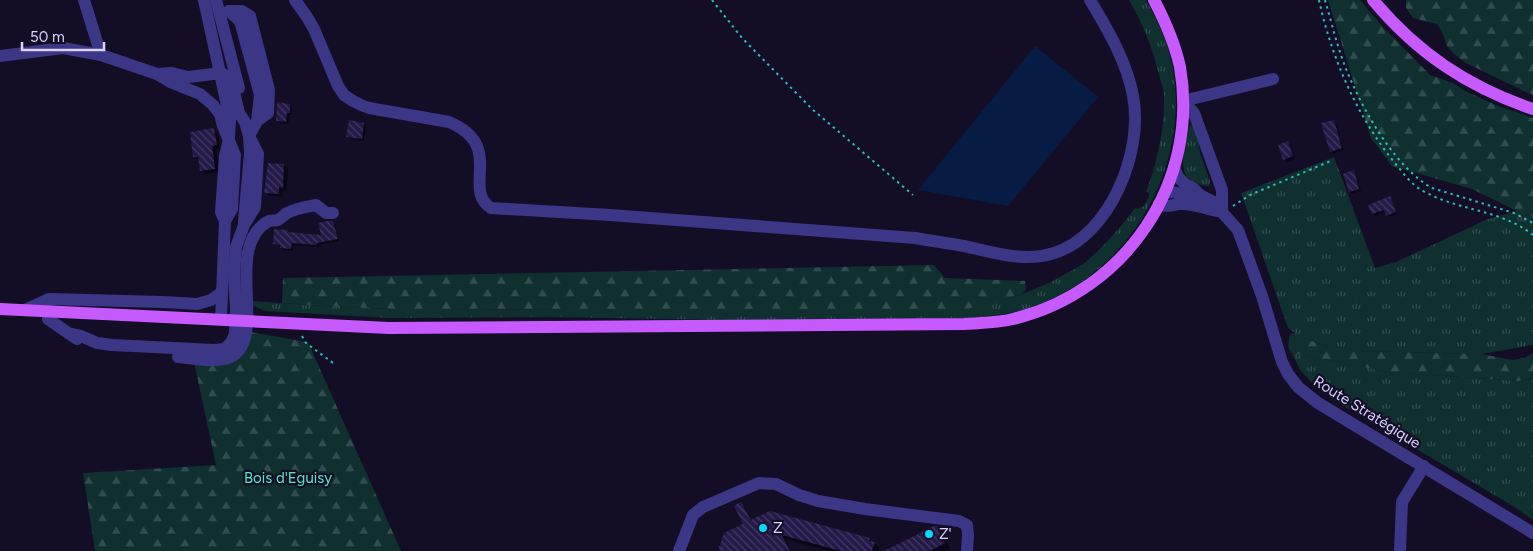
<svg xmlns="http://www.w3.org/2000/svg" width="1533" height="551" font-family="Figtree,sans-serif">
<defs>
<pattern id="grass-tufts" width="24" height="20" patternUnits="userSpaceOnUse" patternTransform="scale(1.25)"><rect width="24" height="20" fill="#103030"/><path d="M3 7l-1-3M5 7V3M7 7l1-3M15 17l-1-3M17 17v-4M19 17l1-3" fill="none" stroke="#324d4f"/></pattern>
<pattern id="forest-firs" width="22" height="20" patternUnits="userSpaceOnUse" patternTransform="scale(1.25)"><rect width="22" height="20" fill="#103030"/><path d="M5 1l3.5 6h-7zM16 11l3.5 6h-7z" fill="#324d4f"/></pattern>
<pattern id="building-back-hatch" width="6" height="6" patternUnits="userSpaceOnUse" patternTransform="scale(1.25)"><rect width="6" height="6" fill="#241948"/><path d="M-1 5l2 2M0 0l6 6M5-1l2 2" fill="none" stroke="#433a63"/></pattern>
</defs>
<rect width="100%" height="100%" fill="#130e26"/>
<g fill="url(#grass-tufts)">
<path d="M1129 0H1146C1154 14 1162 29 1167 45 1199 148 1140 265 1040 304 1017 313 994 316 969 318L727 320 556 317 390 318 265 311 254 306 250 301 340 307 398 309 959 310C997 303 1034 293 1067 273 1074 269 1081 266 1087 261 1105 245 1121 227 1136 207L1137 209 1144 206 1149 197V193L1146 192C1157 162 1165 129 1164 97 1164 90 1161 82 1159 75 1152 46 1144 26 1129 0Z"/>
<path d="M1192 124 1196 127 1200 153 1210 181 1209 186C1171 183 1185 153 1189 127Z"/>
<path d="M1334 157 1375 268 1396 262 1488 219 1517 211 1533 217V345L1481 354 1359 351 1323 345 1301 337 1288 328 1241 193Z"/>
<path d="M1292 353 1388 372 1518 381 1533 378V520L1513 506 1335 401 1315 386 1300 370Z"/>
</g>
<g fill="url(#forest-firs)">
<path d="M1328 0H1360L1381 25 1430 75 1453 83 1465 91 1498 106 1533 118V217L1517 211 1472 189 1392 166 1371 138Z"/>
<path d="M1406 0H1533V95L1526 92 1466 63 1454 54 1447 46 1442 32 1437 24 1413 18 1406 8Z"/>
<path d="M934 265 945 278 1025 281 1026 289 1022 294 991 304 959 310 731 312 513 309H398L340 307 282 303 283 278Z"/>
<path d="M250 332 308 342 401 551H95L83 473 216 465 194 362Z"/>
<path d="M1296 333 1301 337 1323 345 1359 351 1481 354 1513 360 1524 358 1533 353V378L1518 381 1388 372 1292 353C1287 349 1289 343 1289 337L1291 334Z"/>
</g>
<path fill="#071c45" d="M1035 46 1098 97 1008 206 918 190Z"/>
<g fill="#0007">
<path d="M289 105 292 108V115H290L288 124 279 123 277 121Z"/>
<path d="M1334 121 1336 124 1344 150 1333 154 1331 151Z"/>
<path d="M350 122 364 124 366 127 364 141 350 139 347 136Z"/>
<path d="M214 130 218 134 220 149H216L219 172 205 174 201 170 199 161 195 157Z"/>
<path d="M1288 143 1290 145 1295 159 1287 162 1285 159Z"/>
<path d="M284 165 288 169 286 191H283L282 197 269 196 265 192Z"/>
<path d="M1353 172 1355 174 1361 191 1352 194 1350 192 1345 174Z"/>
<path d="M1390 198 1397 214 1389 217 1386 211 1375 216 1373 214Z"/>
<path d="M332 222 335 225 339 241 319 245V247L294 245 293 251 284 250 281 247 277 246 274 244 290 234 322 236Z"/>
<path d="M741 504 746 509 752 521 869 539 879 548V551H829L786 539 791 551H719L745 524Z"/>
<path d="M936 528 942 533 950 549 945 551H886Z"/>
</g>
<g fill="url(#building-back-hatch)">
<path d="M277 102 290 104V113H287L286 122 276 121Z"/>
<path d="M349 120 364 123 362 139 346 137Z"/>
<path d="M1334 120 1342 148 1330 152 1321 123Z"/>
<path d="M214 128 217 145 212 146 215 169 200 171 198 157H193L190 132Z"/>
<path d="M1288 141 1293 156 1283 160 1278 145Z"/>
<path d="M268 163 284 164 283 188 279 187V194L264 193Z"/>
<path d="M1354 170 1359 189 1349 192 1343 174Z"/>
<path d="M1390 196 1396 212 1386 216 1384 210 1372 214 1368 205Z"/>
<path d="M327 221H333L338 239 317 243V245L292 243 291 249 280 248V245L273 244 274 229 288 230V232L321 235 318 223Z"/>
<path d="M741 502 751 520 770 511 870 538 869 541 875 542 872 551H841L782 535 790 551H718L724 533 743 524 734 506Z"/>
<path d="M934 526H937L945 543 930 551H884Z"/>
</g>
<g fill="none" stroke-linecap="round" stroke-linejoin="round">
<g stroke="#29bdb8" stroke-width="2" stroke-dasharray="2.5 4" stroke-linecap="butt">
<path d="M712 0 742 38 812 109 913 195"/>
<path d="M1319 0C1332 60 1359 121 1399 168 1407 178 1415 188 1427 193 1461 211 1502 210 1533 235"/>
<path d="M1325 0C1333 28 1340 58 1353 85 1369 120 1398 169 1432 188L1514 213 1533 223"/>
<path d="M1233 206 1250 195 1333 160"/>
<path d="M302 336 306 343 333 363"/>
</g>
<g stroke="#3c3687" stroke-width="12">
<path d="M84 0 101 55"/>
<path d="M204 0 230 119 229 139 225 156 221 212 225 221 221 319"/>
<path d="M216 0 239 88"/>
<path d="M295 0 307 17 314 29 338 86 344 95 353 101 361 105 369 108 449 122C506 146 461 189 491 208L610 215 915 238C931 241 948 243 964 246 993 252 1024 263 1054 253 1110 236 1144 151 1133 96 1127 62 1108 30 1090 0"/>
<path d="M229 11 240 21 260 95 257 121 249 136 250 153 244 222"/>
<path d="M229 11H242L250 16 269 90 268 113 257 121"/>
<path d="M0 56 63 48 101 55 157 74 170 82 200 94 213 105 220 114 223 126 235 155 232 209 225 221"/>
<path d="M1174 167 1178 177 1185 184 1193 188 1200 195 1212 201 1238 230 1262 296 1282 362 1288 374 1298 387 1318 403 1533 533"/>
<path d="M1165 192C1179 191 1186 197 1200 195"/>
<path d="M1159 204C1167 208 1171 205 1179 204 1194 203 1208 210 1222 212"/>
<path d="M1222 212V190L1194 113 1183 101 1273 79"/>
<path d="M25 310 49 299 163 302 197 304 211 300 222 292"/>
<path d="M49 311 48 319 77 339"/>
<path d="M71 334 81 336 97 343 112 345 214 350 224 349 231 343 235 334 236 310 234 274 236 247 244 225 255 207 258 154 249 136 245 122 239 113 234 92 227 76 221 73 188 77 172 73 157 74"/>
<path d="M178 357C194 358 213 363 228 358 271 342 222 249 267 222 270 220 274 221 278 220 281 218 284 215 287 213 296 208 306 207 316 205L326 213H333"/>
<path d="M679 551 693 515 703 507 759 483 776 484 799 495 818 501 865 509 959 521 967 525 968 535 967 551"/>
<path d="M1400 551 1402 502 1424 466"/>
</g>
<g stroke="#c65aff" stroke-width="12">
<path d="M1373 0C1417 53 1468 87 1533 109"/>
<path d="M0 309 389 328 964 324C980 323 997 323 1013 319 1126 292 1200 182 1180 67 1175 44 1165 21 1154 0"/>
</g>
</g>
<g fill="#00dcfe" stroke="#130e26" stroke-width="2">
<circle cx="763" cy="528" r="5"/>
<circle cx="929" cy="534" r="5"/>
</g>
<g text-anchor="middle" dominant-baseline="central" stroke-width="4.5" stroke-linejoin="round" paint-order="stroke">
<g font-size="15" fill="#d9d3ff" stroke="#130e26">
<text transform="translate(1367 412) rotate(32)">Route Stratégique</text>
</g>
<g font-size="15" fill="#58e5c7" stroke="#130e26">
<text x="288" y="478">Bois d'Eguisy</text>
</g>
<g font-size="15" fill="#d9d3ff" stroke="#130e26" text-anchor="start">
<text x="773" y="528">Z</text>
<text x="939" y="534">Z'</text>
</g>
</g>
<path d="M22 42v8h82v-8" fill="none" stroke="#d9d3ff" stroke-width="2.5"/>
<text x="30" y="42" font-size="15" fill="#d9d3ff" stroke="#130e26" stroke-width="4" paint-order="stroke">50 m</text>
</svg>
